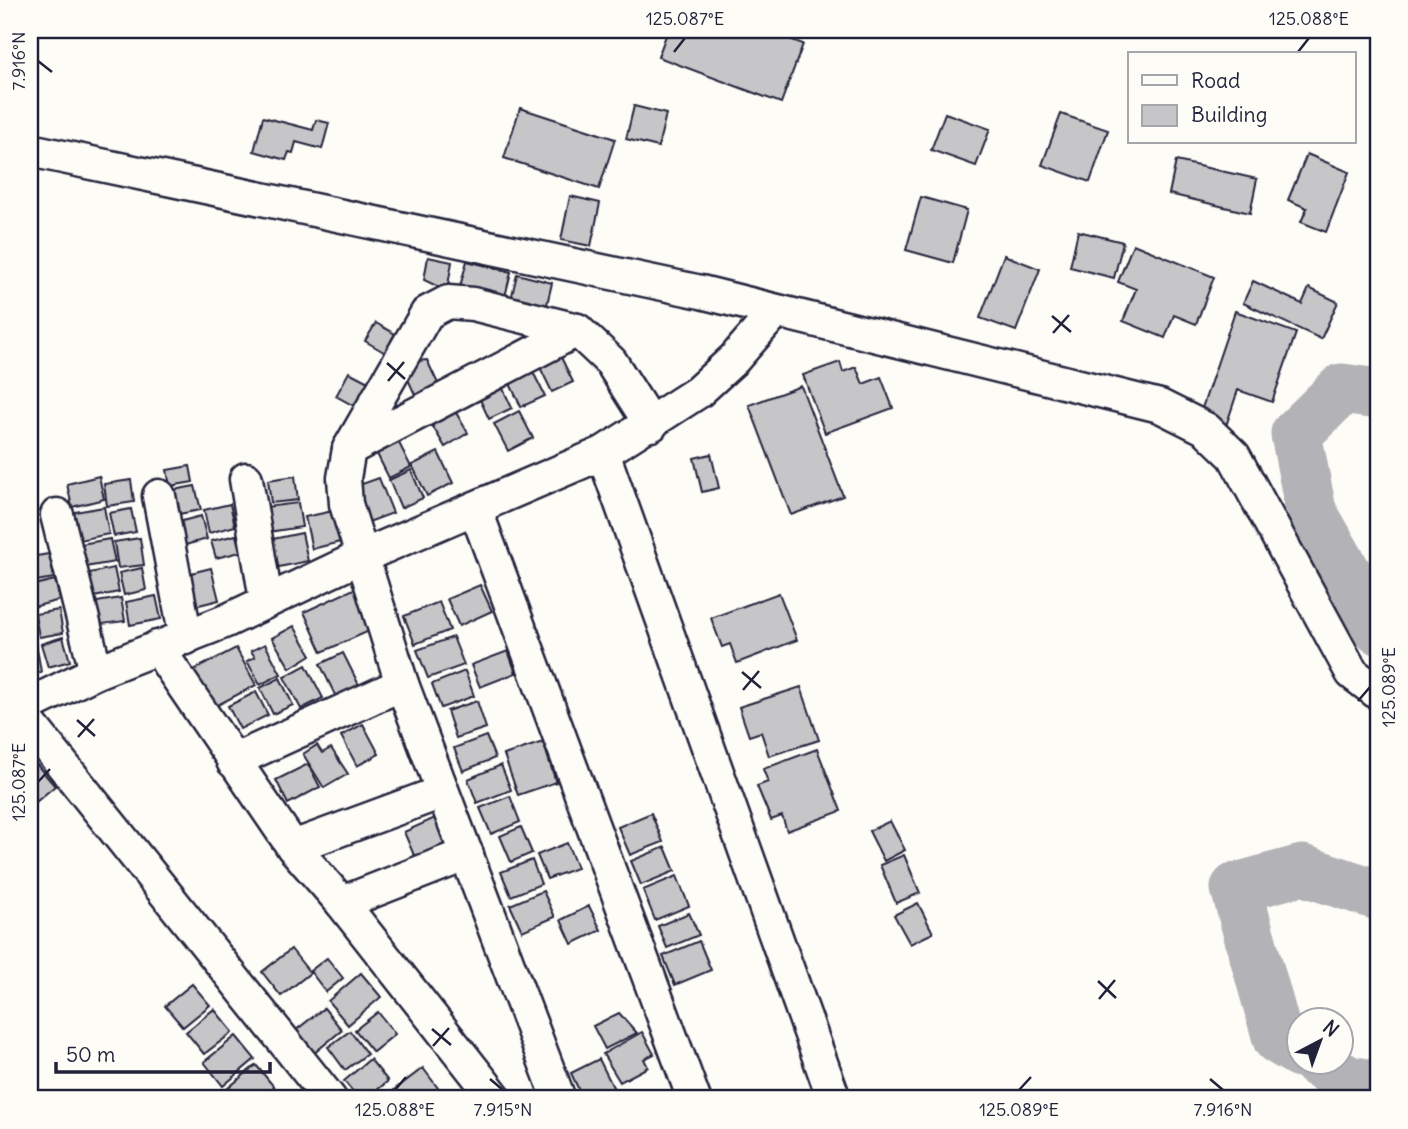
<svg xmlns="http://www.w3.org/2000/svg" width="1408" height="1129" font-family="Delius,sans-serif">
<rect width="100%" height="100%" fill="#fdfcf7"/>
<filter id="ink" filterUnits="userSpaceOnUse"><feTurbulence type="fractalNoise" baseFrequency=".0143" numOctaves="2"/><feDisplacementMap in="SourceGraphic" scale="14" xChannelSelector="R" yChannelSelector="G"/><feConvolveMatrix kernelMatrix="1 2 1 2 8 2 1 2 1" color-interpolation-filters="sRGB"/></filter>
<g filter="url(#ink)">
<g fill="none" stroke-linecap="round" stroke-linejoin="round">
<g stroke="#b2b2b7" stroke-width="51">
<path d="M1378 394 1342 389 1296 434 1311 511 1378 629"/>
<path d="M1300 1052 1278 1039 1236 888 1302 870 1378 895"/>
<path d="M1317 1062 1348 1081 1378 1086"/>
</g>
</g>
<g fill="#c6c6c8" stroke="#22223b" stroke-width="2">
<path d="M668 30H766L803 44 781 103 658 57Z"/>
<path d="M634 106 666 114 658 147 626 139Z"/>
<path d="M520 108 615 139 599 189 504 158Z"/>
<path d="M945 113 990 129 976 166 931 150Z"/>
<path d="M1061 114 1108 130 1090 182 1042 165Z"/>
<path d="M263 117 313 130 316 120 329 123 322 149 296 142 293 153 289 152 286 160 254 151Z"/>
<path d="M1307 154 1349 172 1326 232 1301 222 1307 208 1288 200Z"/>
<path d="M1176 161 1257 179 1250 213 1169 194Z"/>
<path d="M570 196 600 203 591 246 561 240Z"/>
<path d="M921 197 967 210 953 263 906 250Z"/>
<path d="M1078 231 1123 242 1114 278 1070 267Z"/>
<path d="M1133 244 1214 277 1196 324 1174 315 1165 338 1123 321 1136 289 1118 282Z"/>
<path d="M1004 255 1040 269 1016 331 980 318Z"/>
<path d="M428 257 452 262 447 291 424 280Z"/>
<path d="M467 261 511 272 503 305 458 294Z"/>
<path d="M517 274 552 283 544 317 509 308Z"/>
<path d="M1253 281 1302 304 1309 288 1338 302 1321 339 1243 303Z"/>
<path d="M1235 311 1296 333 1272 402 1238 390 1226 426 1199 417Z"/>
<path d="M376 323 395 334 391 341 396 343 389 355 365 341Z"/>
<path d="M557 349 573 382 552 392 536 359Z"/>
<path d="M427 360 440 388 417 399 406 375 417 361Z"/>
<path d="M527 360 545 396 521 407 504 371Z"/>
<path d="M840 362 843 372 856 367 863 384 881 377 893 408 825 433 803 375Z"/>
<path d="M349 372 376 386 363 411 336 396Z"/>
<path d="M499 380 512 408 489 419 476 391Z"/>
<path d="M801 386 843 496 791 515 749 405Z"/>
<path d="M452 406 468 433 445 447 429 420Z"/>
<path d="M519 411 533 438 508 451 494 424Z"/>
<path d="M395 435 411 467 389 478 376 452Z"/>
<path d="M438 452 453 483 427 496 412 465Z"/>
<path d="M711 454 719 488 702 492 694 458Z"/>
<path d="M190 466 193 482 170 486 167 470Z"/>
<path d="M411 470 423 498 401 508 389 480Z"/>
<path d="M99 476 104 499 72 507 67 484Z"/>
<path d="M295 476 298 500 271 503 268 480Z"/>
<path d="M379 478 393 513 366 523 355 493 362 484Z"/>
<path d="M131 480 134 502 107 506 104 484Z"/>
<path d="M195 486 201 510 173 515 168 491Z"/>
<path d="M298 503 302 527 261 533 257 508Z"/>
<path d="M230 504 235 526 209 533 204 510Z"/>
<path d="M104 507 109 534 74 541 69 513Z"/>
<path d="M131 509 136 532 114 536 109 513Z"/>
<path d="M333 511 340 542 312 549 305 517Z"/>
<path d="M201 516 207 539 178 547 171 524Z"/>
<path d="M302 533 308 561 274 568 268 540Z"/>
<path d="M236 535 240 552 216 558 211 541Z"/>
<path d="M140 538 144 565 118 568 114 542Z"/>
<path d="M110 539 115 562 85 567 81 544Z"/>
<path d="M49 554 54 578 30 582V557Z"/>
<path d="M114 568 119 592 89 598 85 574Z"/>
<path d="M142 568 146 590 124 595 119 573Z"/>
<path d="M211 568 219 600 195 606 187 574Z"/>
<path d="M55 580 60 600 33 607 30 586Z"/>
<path d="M480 585 492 611 459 626 447 599Z"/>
<path d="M358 587 376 628 322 652 304 612Z"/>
<path d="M779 593 797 640 737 663 730 644 722 647 711 618Z"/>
<path d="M156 596 161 619 130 625 126 602Z"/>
<path d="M121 598 125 621 95 625 91 603Z"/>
<path d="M439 602 450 630 415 644 404 616Z"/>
<path d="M59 610 63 633 39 637 35 614Z"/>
<path d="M294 626 311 655 290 668 272 638Z"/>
<path d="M63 637 70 661 48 667 41 644Z"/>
<path d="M453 637 464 665 428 678 417 650Z"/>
<path d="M36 642 41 672 30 673V643Z"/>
<path d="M265 644 281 674 260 685 247 661 255 657 251 651Z"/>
<path d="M236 648 256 685 210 709 190 672Z"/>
<path d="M508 651 516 673 480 687 471 665Z"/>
<path d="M343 653 359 685 336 697 320 664Z"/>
<path d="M306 665 323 698 301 709 284 677Z"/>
<path d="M465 671 474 696 441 708 432 684Z"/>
<path d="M280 678 293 705 273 714 260 688Z"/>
<path d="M801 687 819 740 769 756 761 732 749 736 739 707Z"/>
<path d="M256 692 268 715 240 729 228 706Z"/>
<path d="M477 701 486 728 456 738 447 711Z"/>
<path d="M363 724 379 754 357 766 341 736Z"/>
<path d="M486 736 495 758 463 771 454 748Z"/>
<path d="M543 742 556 782 518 795 504 755Z"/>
<path d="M317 745 322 753 331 748 348 774 324 788 303 754Z"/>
<path d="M817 749 841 811 787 831 782 816 771 820 757 786 768 782 763 769Z"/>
<path d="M31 758 55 786 30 807V760Z"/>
<path d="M308 764 320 787 288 804 276 780Z"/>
<path d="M501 765 511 790 477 803 468 779Z"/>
<path d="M510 796 520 822 491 834 480 808Z"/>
<path d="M651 813 663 842 630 855 618 827Z"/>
<path d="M435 818 448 846 416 860 404 832Z"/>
<path d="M890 821 905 850 884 861 869 831Z"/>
<path d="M521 827 532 853 511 862 500 836Z"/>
<path d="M567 843 577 868 547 879 537 855Z"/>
<path d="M665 847 675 871 641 885 631 861Z"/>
<path d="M904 855 920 893 896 903 880 865Z"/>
<path d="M532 860 541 884 511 896 501 872Z"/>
<path d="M677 876 689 906 655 920 643 890Z"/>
<path d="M543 891 555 917 522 931 510 905Z"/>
<path d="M918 903 933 933 910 944 894 915Z"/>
<path d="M589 906 601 930 572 944 561 920Z"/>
<path d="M689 913 699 935 667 948 658 926Z"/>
<path d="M699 941 711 970 675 985 663 956Z"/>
<path d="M291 949 310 973 281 996 262 972Z"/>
<path d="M327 958 343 978 326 992 310 971Z"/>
<path d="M361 973 381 997 348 1025 328 1001Z"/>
<path d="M192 984 210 1005 183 1027 165 1006Z"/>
<path d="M324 1008 342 1030 313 1054 295 1031Z"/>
<path d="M214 1009 233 1032 204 1054 186 1032Z"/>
<path d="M378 1012 395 1034 373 1052 355 1030Z"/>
<path d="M619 1013 637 1033 605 1049 593 1026Z"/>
<path d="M350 1031 367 1054 345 1070 328 1047Z"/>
<path d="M642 1032 654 1054 644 1059 648 1067 620 1082 603 1054Z"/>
<path d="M236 1036 255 1059 223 1086 204 1062Z"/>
<path d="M370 1059 388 1081 366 1099H359L344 1081Z"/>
<path d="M599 1059 619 1099H583L571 1073Z"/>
<path d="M256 1065 275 1088 261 1099H235L227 1089Z"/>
<path d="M423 1068 438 1088 424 1099H401L394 1090Z"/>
<path d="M389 1091 396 1099H378Z"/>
</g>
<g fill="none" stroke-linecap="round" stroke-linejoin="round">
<defs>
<g id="minor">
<path d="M30 150 701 292 1160 406 1206 429 1234 456 1352 673 1378 693"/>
<path d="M349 449 577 330"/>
<path d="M603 453 834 1099"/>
<path d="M246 479 266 600"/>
<path d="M159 496 186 638"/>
<path d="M475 508 694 1099"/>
<path d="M57 515 96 672"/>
<path d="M157 647 293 847 342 903 496 1099"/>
<path d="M30 704 96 672 226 621 363 556 603 453 698 392 734 359 775 312"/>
<path d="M30 724 330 1099"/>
<path d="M233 761 402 684"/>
<path d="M293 847 442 792"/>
<path d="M342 903 467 854"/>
<path d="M559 1099 402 684 346 504 344 478 349 449 427 313 448 302 473 304 577 330 611 362 651 425"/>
</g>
</defs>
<use href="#minor" stroke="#22223b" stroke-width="37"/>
<use href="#minor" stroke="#fdfcf7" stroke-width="32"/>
</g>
</g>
<path fill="none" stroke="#22223b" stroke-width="2.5" d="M674 52 685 38M1298 52 1309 38M38 61 52 72M1052 316 1071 332M1053 333 1069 315M387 363 405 379M388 381 404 362M742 672 761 688M743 690 759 671M1358 701 1370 687M77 720 95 736M78 737 94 719M38 782 50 769M1098 981 1116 998M1099 999 1115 980M432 1029 451 1045M433 1046 449 1028M490 1079 503 1090M1210 1079 1223 1090M395 1090 406 1077M1019 1090 1031 1077"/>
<rect width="1408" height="1129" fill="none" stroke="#fdfcf7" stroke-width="77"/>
<rect x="1128" y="52" width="228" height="91" fill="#fdfcf7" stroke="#a5a5ac" stroke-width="2"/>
<rect x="1142" y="75" width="35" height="10" fill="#fdfcf7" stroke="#a5a5ac" stroke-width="2"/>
<text x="1191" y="88" font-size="21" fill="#22223b">Road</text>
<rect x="1142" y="105" width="35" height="21" fill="#c6c6c8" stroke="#a5a5ac" stroke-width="2"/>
<text x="1191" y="122" font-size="21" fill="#22223b">Building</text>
<g transform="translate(1320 1041) rotate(41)"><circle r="33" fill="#fdfcf7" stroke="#a5a5ac" stroke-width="2"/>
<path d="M0-5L12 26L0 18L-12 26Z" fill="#22223b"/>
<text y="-10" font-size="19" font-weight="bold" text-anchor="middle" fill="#22223b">N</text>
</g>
<path d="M56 1062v10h214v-10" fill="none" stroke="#22223b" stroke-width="3.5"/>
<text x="66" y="1062" font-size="21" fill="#22223b" stroke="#fdfcf7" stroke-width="5" paint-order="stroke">50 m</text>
<rect x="38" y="38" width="1332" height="1052" fill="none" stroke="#22223b" stroke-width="2.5"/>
<g font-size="18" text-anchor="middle" fill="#22223b">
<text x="685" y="25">125.087°E</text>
<text x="1309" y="25">125.088°E</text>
<text transform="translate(19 61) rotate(-90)" y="6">7.916°N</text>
<text transform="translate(1389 687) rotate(-90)" y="6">125.089°E</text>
<text transform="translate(19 782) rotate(-90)" y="6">125.087°E</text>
<text x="395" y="1116">125.088°E</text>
<text x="503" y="1116">7.915°N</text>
<text x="1019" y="1116">125.089°E</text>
<text x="1223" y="1116">7.916°N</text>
</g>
</svg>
